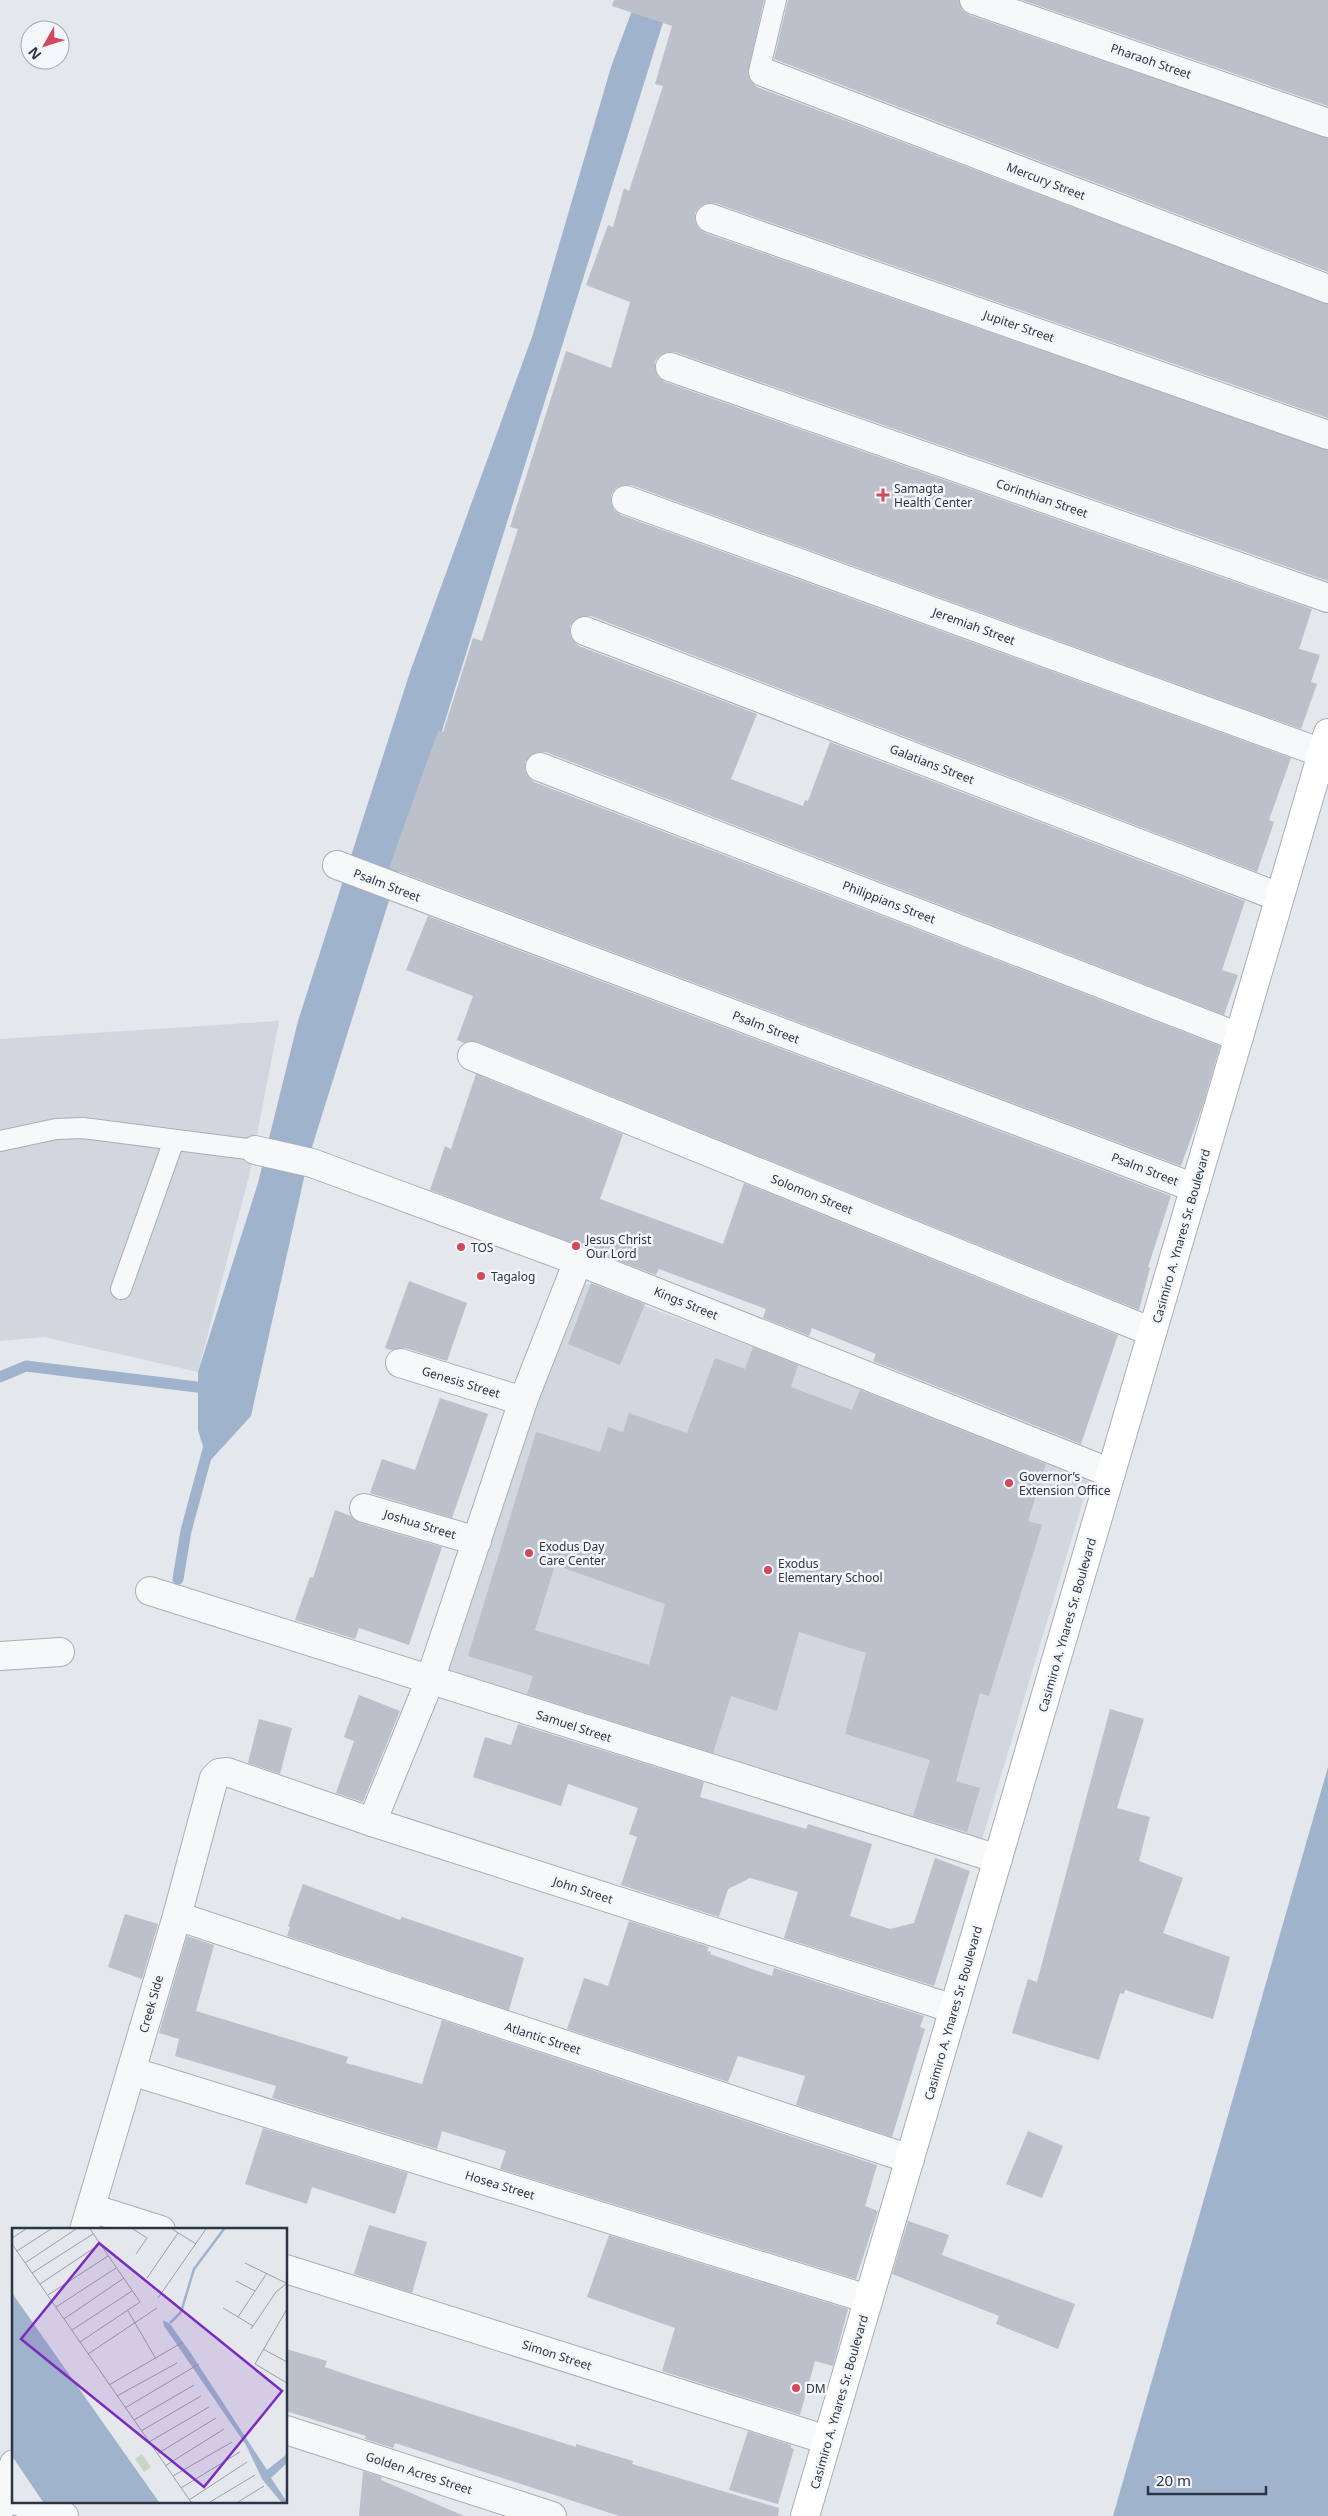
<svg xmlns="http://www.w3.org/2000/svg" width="1328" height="2516" font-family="'Noto Sans',sans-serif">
<rect width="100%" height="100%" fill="#e4e7ec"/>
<g fill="#d2d6de">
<path d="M279 1021 249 1176 198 1372 44 1337 0 1341V1039Z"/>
<path d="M579 1281 1091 1474 981 1843 438 1666Z"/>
</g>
<g fill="#9fb4cc">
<path d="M636 0H670L308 1160 251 1416 208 1463 198 1430V1372L258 1183 298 1021 410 672 533 334 611 67Z"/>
<path d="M1328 1767V2516H1113Z"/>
</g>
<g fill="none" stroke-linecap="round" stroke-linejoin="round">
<g stroke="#9fb4cc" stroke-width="11">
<path d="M0 1377 26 1366 213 1389"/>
<path d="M178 1579 186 1531 210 1442"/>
</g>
</g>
<g fill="#bbc0ca" fill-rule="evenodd">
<path d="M614 0H764L748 74 751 81 757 87 1328 304V418L715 203H708L700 206 695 213V220L698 228 705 233 1328 450V581L675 352H668L660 355 655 361V369L658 377 665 382 1312 609 1299 649 1320 655 1311 682 1317 684 1301 729 631 485H624L616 488 611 495V502L614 510 621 515 1291 758 1269 820 1274 822 1257 872 591 616H583L576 619 570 626V633L573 640 579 646 757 714 731 779 803 806 805 800 808 801 830 742 1245 901 1222 970 1238 975 1224 1015 546 752H538L531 755 525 762V770L528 776 534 782 1220 1046 1203 1105 1181 1166 389 868 438 731 443 732 473 638 482 641 518 529 510 527 566 351 611 368 630 302 586 285 608 225 613 227 624 188 629 191 663 86 655 84 672 26 612 6Z"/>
<path d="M788 0H959L962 10 969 15 1328 138V272L774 59Z"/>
<path d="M1022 0H1328V106Z"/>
<path d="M428 916 1171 1196 1148 1267 1150 1268 1139 1310 478 1042 464 1043 457 1040 473 996 406 970Z"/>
<path d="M476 1074 623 1134 600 1199 723 1244 744 1183 1118 1335 1081 1444 873 1361 876 1354 812 1328 809 1336 763 1318 766 1309 659 1269 656 1275 430 1190 445 1146 451 1149Z"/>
<path d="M409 1281 467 1303 447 1361 405 1348 391 1350 385 1348Z"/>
<path d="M591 1283 645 1304 620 1365 568 1344Z"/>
<path d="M753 1347 798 1365 791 1387 852 1410 860 1390 1046 1464 1028 1521 1042 1525 989 1696 980 1693 956 1781 980 1788 967 1832 913 1816 930 1760 845 1734 866 1653 799 1632 777 1711 731 1696 713 1753 527 1694 533 1676 468 1656 536 1432 600 1452 608 1427 623 1432 629 1413 687 1433 715 1358 745 1369ZM555 1565 665 1604 649 1665 535 1630Z"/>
<path d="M440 1398 488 1414 452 1518 370 1493 382 1459 415 1470Z"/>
<path d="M335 1510 351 1516 360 1523 442 1547 409 1645 359 1628 355 1639 295 1620 310 1577 313 1578Z"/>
<path d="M359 1695 400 1711 363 1802 336 1793 354 1741 344 1737Z"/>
<path d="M1110 1709 1144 1719 1117 1808 1150 1817 1139 1861 1183 1878 1163 1933 1230 1957 1213 2019 1125 1990 1124 1994 1120 1993 1099 2060 1012 2033 1028 1979 1037 1982Z"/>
<path d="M259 1719 292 1728 280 1774 248 1763Z"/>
<path d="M518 1724 704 1782 700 1797 806 1829 808 1824 872 1844 850 1916 890 1929 914 1923 935 1858 970 1871 934 1986 784 1938 798 1892 750 1878 728 1889 719 1917 621 1885 637 1837 629 1834 638 1808 568 1784 561 1806 473 1777 485 1737 511 1745Z"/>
<path d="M303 1884 400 1920 402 1917 524 1958 509 2010 287 1936 290 1927 288 1926Z"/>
<path d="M125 1914 158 1924 142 1979 108 1967Z"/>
<path d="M629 1921 709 1947 707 1951 711 1952 710 1954 772 1976 774 1968 924 2016 920 2027 925 2029 892 2137 796 2105 805 2076 738 2056 728 2082 567 2029 584 1978 608 1986Z"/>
<path d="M187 1936 214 1945 196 2011 348 2057 346 2063 422 2084 442 2020 877 2165 865 2206 878 2211 856 2279 500 2169 506 2151 442 2131 437 2149 272 2098 276 2086 175 2056 179 2039 159 2033Z"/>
<path d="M263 2128 408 2173 395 2214 312 2187 307 2204 245 2184Z"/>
<path d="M1028 2131 1063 2146 1042 2198 1006 2184Z"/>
<path d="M908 2221 949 2235 942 2255 1075 2304 1058 2349 996 2324 999 2316 892 2274Z"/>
<path d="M369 2225 427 2242 412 2293 354 2274Z"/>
<path d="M609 2235 848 2309 833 2366 815 2361 800 2415 662 2371 675 2328 587 2297Z"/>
<path d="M286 2349 327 2361 325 2367 357 2378 576 2447V2444L633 2461 632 2464 779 2508 778 2516H619L395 2443 393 2448 365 2439 366 2436 286 2411Z"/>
<path d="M748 2431 791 2445V2448L794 2449 778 2504 729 2490Z"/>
<path d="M363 2471 382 2477 381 2480 464 2516H359Z"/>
</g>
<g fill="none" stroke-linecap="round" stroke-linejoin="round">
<defs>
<g id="lane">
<path d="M763 72 760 67 776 0"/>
<path d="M0 1141 56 1129 83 1128 255 1150"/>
<path d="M121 1289 174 1140"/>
</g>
<g id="street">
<path d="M974 0 1328 123"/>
<path d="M763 72 1328 289"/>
<path d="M710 218 1328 435"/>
<path d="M670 367 1328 598"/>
<path d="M626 500 1322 753"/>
<path d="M585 631 1279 897"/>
<path d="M540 767 1239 1037"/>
<path d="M337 865 1195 1188"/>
<path d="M472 1056 1152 1332"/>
<path d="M255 1150 312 1163 578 1261 1111 1473"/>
<path d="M400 1363 523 1401"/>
<path d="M364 1508 477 1541"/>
<path d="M150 1591 998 1859"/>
<path d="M0 1656 60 1652"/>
<path d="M372 1822 430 1680 523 1401 578 1261"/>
<path d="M177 1916 910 2159"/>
<path d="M131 2071 868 2299"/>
<path d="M91 2208 161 2230"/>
<path d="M84 2230 177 1916 214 1778 219 1773 227 1772 372 1822 954 2009"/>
<path d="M286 2269 827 2440"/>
<path d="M286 2430 552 2516"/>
<path d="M20 2502 64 2516"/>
<path d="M0 2509 14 2464"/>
</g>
<path id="secondary" d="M805 2516 1328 733"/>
</defs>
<use href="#lane" stroke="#a9aeb7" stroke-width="22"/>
<use href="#street" stroke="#a9aeb7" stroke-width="30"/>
<use href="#secondary" stroke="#a9aeb7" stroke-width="30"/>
<use href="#lane" stroke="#f7f8fa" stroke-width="20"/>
<use href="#street" stroke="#f7f8fa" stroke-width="28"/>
<use href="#secondary" stroke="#fff" stroke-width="28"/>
</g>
<g fill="#d1495b" stroke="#f4f6f9" stroke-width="2">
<path d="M880.5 487.5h5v5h5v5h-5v5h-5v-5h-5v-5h5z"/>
<circle cx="576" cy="1246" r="5"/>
<circle cx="461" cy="1247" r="5"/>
<circle cx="481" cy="1276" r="5"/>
<circle cx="1009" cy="1483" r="5"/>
<circle cx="529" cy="1553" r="5"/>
<circle cx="768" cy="1570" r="5"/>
<circle cx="796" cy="2388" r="5"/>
</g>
<g text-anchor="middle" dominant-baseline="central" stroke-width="5" stroke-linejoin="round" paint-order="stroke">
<g font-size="12" fill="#2b3445" stroke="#f4f6f9">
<text transform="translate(1151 61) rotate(19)">Pharaoh Street</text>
<text transform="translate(1046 181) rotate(21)">Mercury Street</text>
<text transform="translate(1019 326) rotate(19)">Jupiter Street</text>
<text transform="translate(1042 498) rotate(19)">Corinthian Street</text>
<text transform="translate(974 626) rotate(20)">Jeremiah Street</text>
<text transform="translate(932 764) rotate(21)">Galatians Street</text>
<text transform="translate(387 885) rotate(21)">Psalm Street</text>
<text transform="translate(889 902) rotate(21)">Philippians Street</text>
<text transform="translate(766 1027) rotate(21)">Psalm Street</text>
<text transform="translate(1145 1169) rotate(21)">Psalm Street</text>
<text transform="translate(812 1194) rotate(22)">Solomon Street</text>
<text transform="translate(1181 1236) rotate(-74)">Casimiro A. Ynares Sr. Boulevard</text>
<text transform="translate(686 1303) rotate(22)">Kings Street</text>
<text transform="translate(461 1382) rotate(17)">Genesis Street</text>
<text transform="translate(420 1524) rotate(17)">Joshua Street</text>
<text transform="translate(1067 1625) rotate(-74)">Casimiro A. Ynares Sr. Boulevard</text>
<text transform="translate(574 1726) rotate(18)">Samuel Street</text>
<text transform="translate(583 1890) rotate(18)">John Street</text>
<text transform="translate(151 2004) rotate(-74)">Creek Side</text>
<text transform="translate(953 2013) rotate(-74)">Casimiro A. Ynares Sr. Boulevard</text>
<text transform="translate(543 2038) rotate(18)">Atlantic Street</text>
<text transform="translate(500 2185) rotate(17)">Hosea Street</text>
<text transform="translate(557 2355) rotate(18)">Simon Street</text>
<text transform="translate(839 2402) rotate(-74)">Casimiro A. Ynares Sr. Boulevard</text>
<text transform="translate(419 2473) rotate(18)">Golden Acres Street</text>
</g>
<g font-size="12" fill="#2b3445" stroke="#f4f6f9" text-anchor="start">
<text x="894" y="488">Samagta<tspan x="894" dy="14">Health Center</tspan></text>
<text x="586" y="1239">Jesus Christ<tspan x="586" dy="14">Our Lord</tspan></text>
<text x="471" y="1247">TOS</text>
<text x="491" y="1276">Tagalog</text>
<text x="1019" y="1476">Governor’s<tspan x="1019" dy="14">Extension Office</tspan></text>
<text x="539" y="1546">Exodus Day<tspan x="539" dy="14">Care Center</tspan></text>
<text x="778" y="1563">Exodus<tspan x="778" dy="14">Elementary School</tspan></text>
<text x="806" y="2388">DM</text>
</g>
</g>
<g transform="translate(12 2228)">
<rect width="275" height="275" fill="#e4e7ec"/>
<path d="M130 226 139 239 132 244 123 231Z" fill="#c9d6c5"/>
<path d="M0 65 106 216 147 274H31L0 228ZM151 92 158 96 178 124 255 242 275 226V235L259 250 275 274H269L250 251 234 217 152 98Z" fill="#9fb4cc"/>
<path fill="none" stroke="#9fb4cc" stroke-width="2.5" d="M158 95 169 84 182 41 212 1"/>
<path fill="none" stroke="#9a9fa9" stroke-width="1" d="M121 1 135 10 124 26M160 1 184 16M0 10 14 1M0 16 179 274M5 23 39 1M13 35 64 1M233 35 274 55M20 45 81 6M135 50 166 5M224 53 243 63M28 56 88 16M36 67 96 28M146 70 194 1M44 79 104 40M211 80 241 98M275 81 243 136 275 155M116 83 144 131M226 89 255 45M52 91 112 50M239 101 264 64 275 55M60 102 120 63M68 114 128 74 78 1M251 121 275 134M76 126 145 80M97 157 171 114M105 168 165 135M113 180 187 136M122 192 182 157M129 203 189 168M137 214 197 179M145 226 204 190M153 238 212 201M161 248 220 214M169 260 228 224M177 272 235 234M198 274 243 247M226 274 252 258"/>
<path fill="#7b2cbf" fill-opacity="0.15" stroke="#7b2cbf" stroke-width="2.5" d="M87 15 270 163 192 259 9 111Z"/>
<rect width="275" height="275" fill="none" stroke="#2b3445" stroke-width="2.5"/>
</g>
<g transform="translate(45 45) rotate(231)"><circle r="24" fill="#f4f6f9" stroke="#a4a8b1"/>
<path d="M0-4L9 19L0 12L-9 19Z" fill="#d1495b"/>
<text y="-8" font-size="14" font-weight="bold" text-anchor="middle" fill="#2b3445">N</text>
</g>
<path d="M1148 2486v8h118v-8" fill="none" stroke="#2b3445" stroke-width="2.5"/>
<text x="1156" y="2486" font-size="15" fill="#2b3445" stroke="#f4f6f9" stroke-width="4" paint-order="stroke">20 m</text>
</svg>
